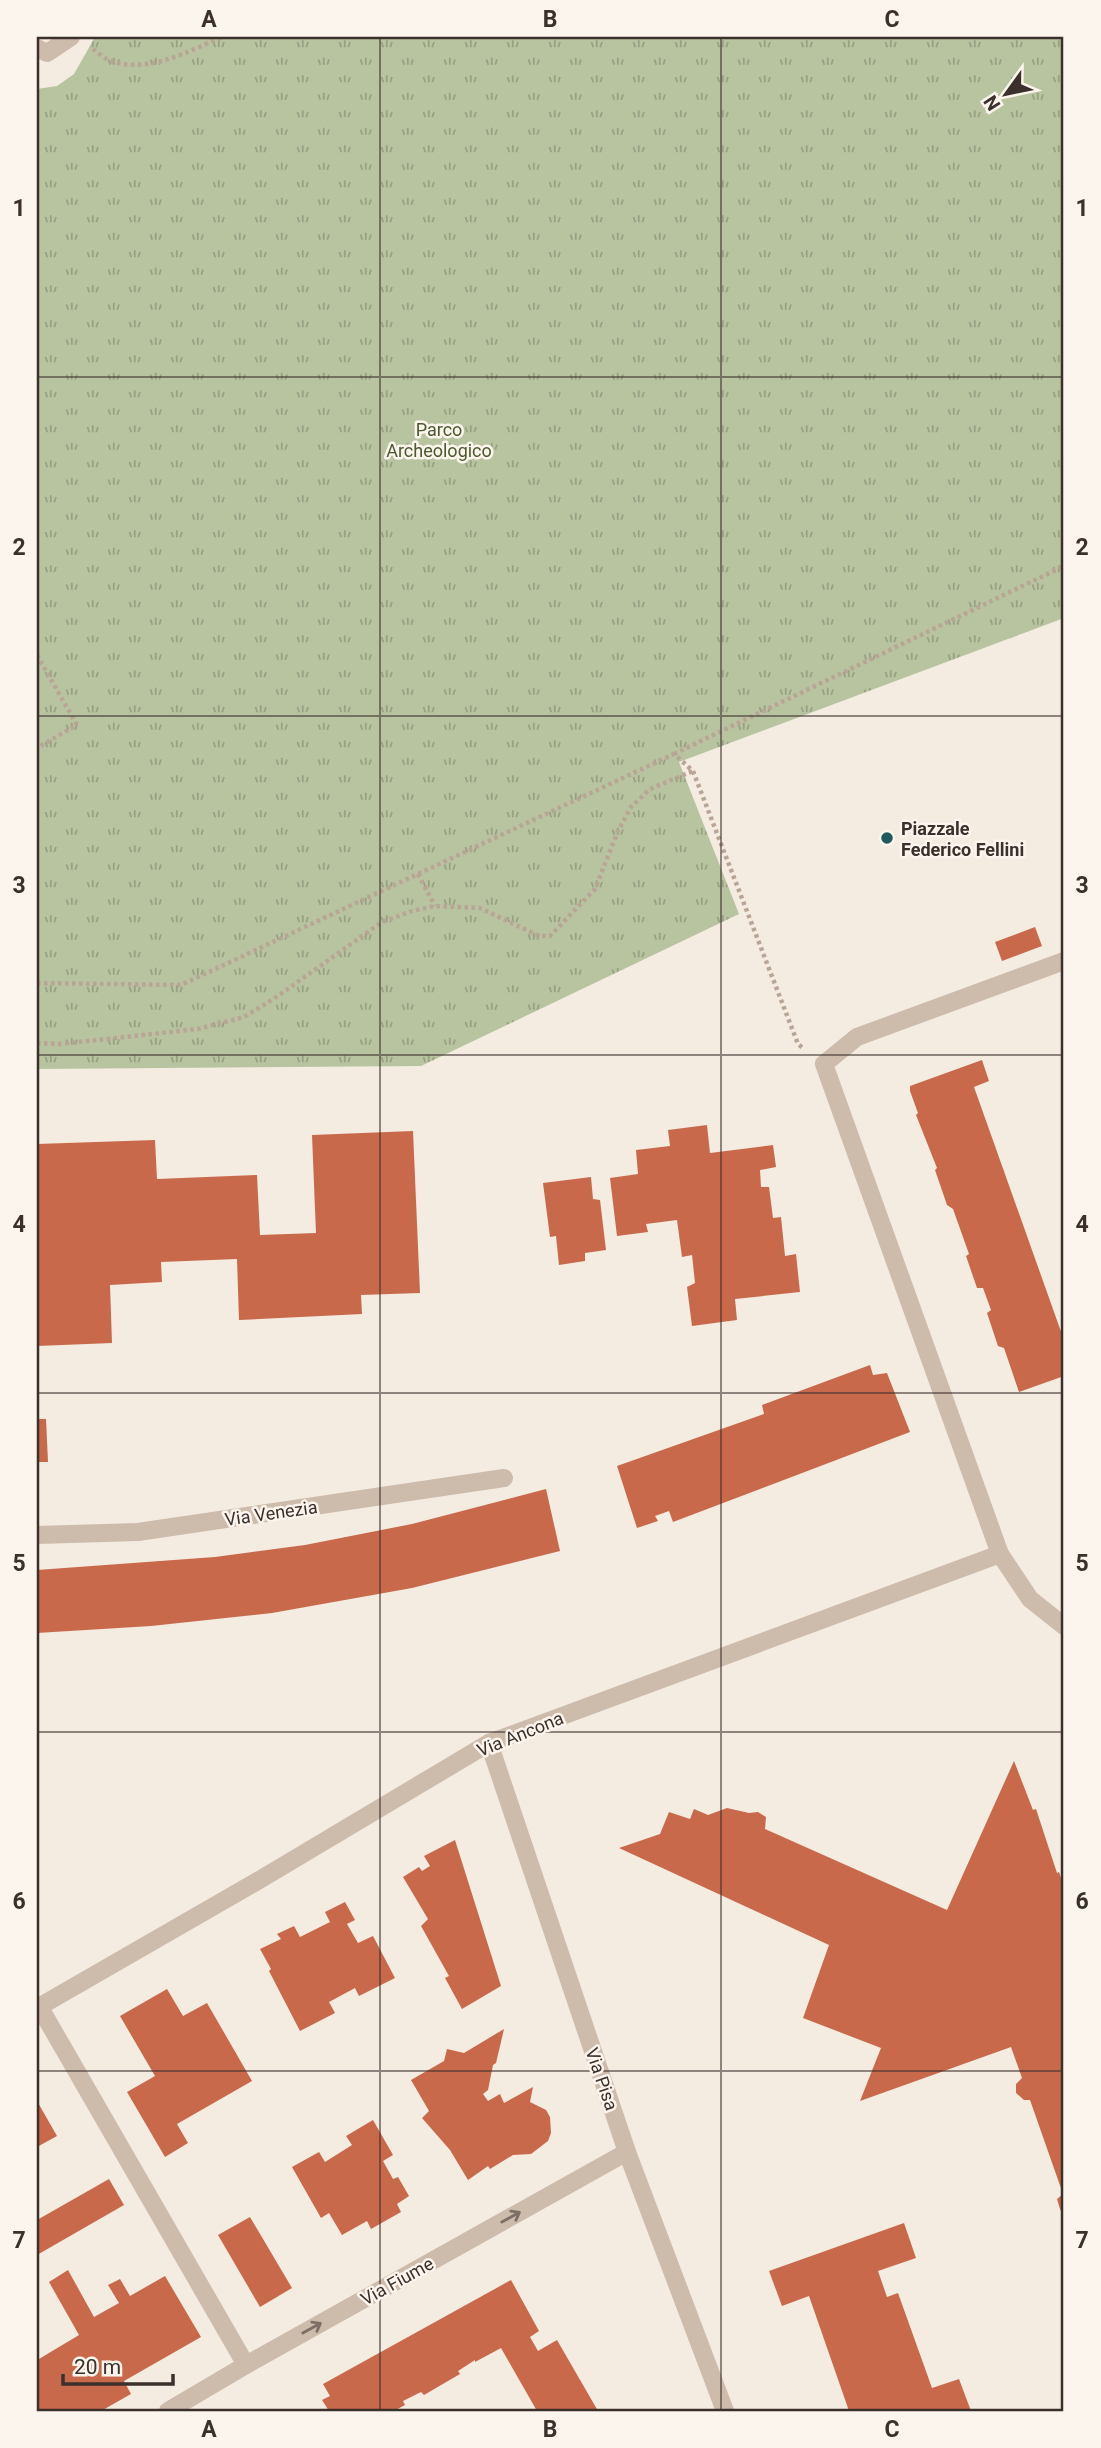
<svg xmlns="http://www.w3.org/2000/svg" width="1101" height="2448" font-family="Roboto,sans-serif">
<defs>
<pattern id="park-tufts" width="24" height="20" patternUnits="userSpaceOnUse" patternTransform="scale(1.75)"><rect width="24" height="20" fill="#b8c4a0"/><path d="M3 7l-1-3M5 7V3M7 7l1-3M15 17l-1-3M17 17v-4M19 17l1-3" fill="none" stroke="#97a083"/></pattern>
</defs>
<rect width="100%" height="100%" fill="#f4ebe1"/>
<path fill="url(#park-tufts)" d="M95 37H1064V618L679 762 739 914 421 1066 37 1069V89L57 86 74 74Z"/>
<g fill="#c8694b">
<path d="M1035 927 1042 946 1002 961 995 942Z"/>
<path d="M982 1060 989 1081 974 1087 1064 1340V1376L1019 1392 1004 1348 998 1346 987 1313 991 1310 983 1288H977L966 1256 969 1254 953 1209 947 1205 935 1170 937 1168 916 1115 918 1113 910 1091V1086Z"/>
<path d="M707 1125 710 1153 773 1145 776 1167 760 1170 761 1187H769L773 1218 781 1217 785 1256 796 1254 800 1292 735 1299 737 1320 692 1326 687 1287 695 1283 692 1255 682 1257 677 1220 646 1224 648 1232 617 1236 610 1178 638 1174 636 1150 670 1146 668 1130Z"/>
<path d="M413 1131 420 1293 361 1295 362 1314 239 1320 237 1259 161 1262 162 1282 110 1285 112 1343 37 1346V1144L155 1140 157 1179 257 1175 260 1235 316 1233 312 1135Z"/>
<path d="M591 1177 593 1199 600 1200 606 1250 585 1253V1261L559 1265 556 1236 550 1237 543 1183Z"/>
<path d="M870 1365 873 1375 887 1373 910 1432 673 1522 669 1511 655 1516 658 1521 637 1528 617 1466 764 1414 762 1405Z"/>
<path d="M37 1419H46L48 1462H37Z"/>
<path d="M546 1489 560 1551 412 1588 272 1613 151 1626 37 1633V1570L215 1557 305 1545 412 1524Z"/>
<path d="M1014 1761 1033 1810 1036 1809 1057 1873 1059 1872 1064 1887V2217L1060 2209 1057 2199 1063 2194 1030 2100H1024L1016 2093V2084L1022 2078 1011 2047 860 2101 881 2048 803 2018 829 1945 619 1848 660 1834 669 1812 690 1819 694 1809 708 1815 727 1808 749 1813 758 1812 766 1817 765 1829 947 1910Z"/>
<path d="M455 1840 501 1986 462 2009 445 1978 449 1976 421 1926 428 1919 403 1877 419 1867 422 1871 430 1866 424 1856Z"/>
<path d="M345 1902 355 1920 347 1924 358 1943 373 1936 395 1978 359 1996 355 1988 329 2002 335 2013 300 2031 269 1971 271 1969 260 1949 281 1939 277 1934 294 1926 300 1937 330 1922 325 1912Z"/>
<path d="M167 1989 183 2016 207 2003 252 2081 177 2124 188 2143 165 2157 127 2092 155 2076 120 2016Z"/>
<path d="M504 2029 496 2063 493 2065 488 2090 483 2094 488 2101 500 2094 504 2103 533 2087 530 2102 546 2110 550 2117 551 2133 548 2141 531 2154 513 2155 490 2169 488 2166 468 2180 450 2150 422 2118 429 2111 411 2080 444 2061 447 2049 464 2053Z"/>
<path d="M37 2101 57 2136 37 2147Z"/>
<path d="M373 2120 393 2155 383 2161 393 2179 398 2177 409 2196 397 2204 401 2212 371 2229 367 2221 342 2235 329 2213 321 2218 292 2167 319 2152 325 2162 352 2145 346 2136Z"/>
<path d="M109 2179 124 2205 37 2255V2220Z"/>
<path d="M250 2217 292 2288 260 2307 218 2235Z"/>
<path d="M904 2223 916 2258 878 2271 887 2297 898 2293 932 2388 959 2379 971 2411H849L809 2296 782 2306 769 2271Z"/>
<path d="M68 2270 94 2317 119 2303 108 2285 120 2279 130 2296 165 2276 201 2337 124 2381 131 2394 101 2411H38L37 2355 39 2359 79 2335 49 2282Z"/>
<path d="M511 2280 539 2331 530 2337 538 2351 557 2340 598 2411H537L501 2348 475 2362V2360L458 2371 460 2374 424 2395 421 2392 403 2401 405 2405 394 2411H329L322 2400 330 2396 323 2384Z"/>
</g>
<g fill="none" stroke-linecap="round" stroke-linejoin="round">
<g stroke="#b9a596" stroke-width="4.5" stroke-dasharray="3.5 3.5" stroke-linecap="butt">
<path d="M93 49C99 53 105 59 111 61 148 74 189 51 222 37"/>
<path d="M37 655 77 725 37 748"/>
<path d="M674 754 1064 566"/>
<path d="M418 874 435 906"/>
<path d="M37 983 181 985 674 754 693 771 798 1044 804 1049"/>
<path d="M37 1043 60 1044 198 1029 244 1017 278 996 382 922 412 911 435 906 480 908 539 936H550L595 889 618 831 631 807 650 789 693 771"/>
</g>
<g stroke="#cdbbac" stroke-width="18">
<path d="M37 48 47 53 71 37"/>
<path d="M1064 961 857 1037 824 1064 1000 1554 1030 1599 1064 1626"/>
<path d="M37 1535 138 1532 504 1478"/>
<path d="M489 1743 627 2152 725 2411"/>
<path d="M39 2006 246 2365"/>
<path d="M37 2008 261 1879 489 1743 1000 1554"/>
<path d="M168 2411 246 2365 627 2152"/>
</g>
</g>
<defs><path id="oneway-shaft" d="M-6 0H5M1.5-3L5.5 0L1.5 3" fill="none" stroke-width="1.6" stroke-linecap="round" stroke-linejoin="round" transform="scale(1.75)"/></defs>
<g stroke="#7d6f65">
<use href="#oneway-shaft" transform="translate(511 2217) rotate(-29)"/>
<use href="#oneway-shaft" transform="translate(312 2328) rotate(-29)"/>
</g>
<path fill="none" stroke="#3b302b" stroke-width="2" stroke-opacity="0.55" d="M380 37V2411M721 37V2411M37 377H1064M37 716H1064M37 1055H1064M37 1393H1064M37 1732H1064M37 2071H1064"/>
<circle fill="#1f5a5e" stroke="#fbf5ee" stroke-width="2.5" cx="887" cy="838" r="7"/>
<g text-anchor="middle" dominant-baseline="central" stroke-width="5" stroke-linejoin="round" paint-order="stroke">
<g font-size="18" fill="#4a5a2e" stroke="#fbf5ee">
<text x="439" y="429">Parco<tspan x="439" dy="21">Archeologico</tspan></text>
</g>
<g font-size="18" font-weight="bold" fill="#3b302b" stroke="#fbf5ee" text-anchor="start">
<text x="901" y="828">Piazzale<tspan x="901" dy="21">Federico Fellini</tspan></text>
</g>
<g font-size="18" fill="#3b302b" stroke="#fbf5ee">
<text transform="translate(271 1513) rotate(-8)">Via Venezia</text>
<text transform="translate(520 1734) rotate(-22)">Via Ancona</text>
<text transform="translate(602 2079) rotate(71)">Via Pisa</text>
<text transform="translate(397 2281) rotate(-29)">Via Fiume</text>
</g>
</g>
<rect width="1101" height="2448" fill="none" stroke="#fbf5ee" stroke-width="77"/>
<g transform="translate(1006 94) rotate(237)" stroke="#fbf5ee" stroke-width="5" paint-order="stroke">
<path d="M0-5L12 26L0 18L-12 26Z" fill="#3b302b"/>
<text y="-10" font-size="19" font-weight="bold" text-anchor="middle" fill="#3b302b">N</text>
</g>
<path d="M63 2374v10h110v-10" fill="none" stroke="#3b302b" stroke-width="3.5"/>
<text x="74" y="2374" font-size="21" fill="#3b302b" stroke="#fbf5ee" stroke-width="5" paint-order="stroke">20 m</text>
<rect x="38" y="38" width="1024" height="2372" fill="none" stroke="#3b302b" stroke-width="2.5"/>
<g font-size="23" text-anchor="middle" font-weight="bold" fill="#3b302b">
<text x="209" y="27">A</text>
<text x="550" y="27">B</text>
<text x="892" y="27">C</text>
<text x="19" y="216">1</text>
<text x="1082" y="216">1</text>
<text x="19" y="555">2</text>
<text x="1082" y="555">2</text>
<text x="19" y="893">3</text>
<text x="1082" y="893">3</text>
<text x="19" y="1232">4</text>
<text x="1082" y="1232">4</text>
<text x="19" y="1571">5</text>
<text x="1082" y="1571">5</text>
<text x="19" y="1909">6</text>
<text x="1082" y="1909">6</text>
<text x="19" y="2248">7</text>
<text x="1082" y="2248">7</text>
<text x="209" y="2437">A</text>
<text x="550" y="2437">B</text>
<text x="892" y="2437">C</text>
</g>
</svg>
